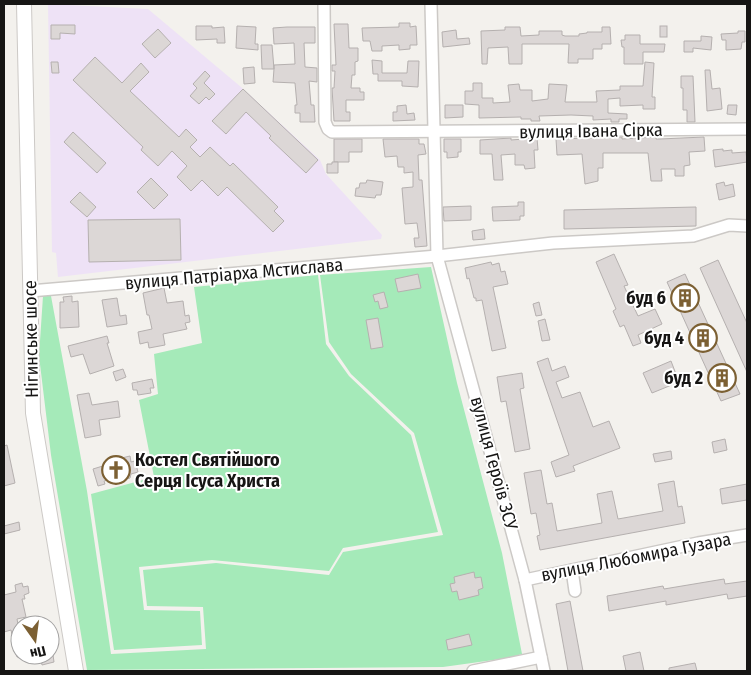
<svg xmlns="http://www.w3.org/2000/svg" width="751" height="675" font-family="'Fira Sans Condensed',sans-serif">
<rect width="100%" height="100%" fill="#f3f1ed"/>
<path fill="#eee2f6" d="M48 4 148 9 241 87 320 160 326 174 382 235 381 239 58 277 56 253 52 252Z"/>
<g fill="#a5eab9">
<path d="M431 267 457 383 502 553 522 654 508 658 443 667 87 670 51 455 39 356 43 296H51L87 491 111 654 206 649 203 607 147 606 143 570 216 563 329 575 343 552 443 535 414 433 351 374 329 342 320 275Z"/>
<path d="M318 275 326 344 349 376 411 435 438 532 343 548 329 571 212 560 139 567 144 610 200 611 202 645 114 650 91 494 154 477 139 400 158 394 154 354 202 343 194 287Z"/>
</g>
<g fill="#dcd7d6" stroke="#b5b0af">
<path d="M399 23H410V27L416 26 417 45H410V49L399 50V45L382 46V51H372L370 41H363L362 28 399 27Z"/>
<path d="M334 24H348L349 48H358V61L355 62V75H352L351 88H360V92H364V100H346V112H350V121H334L332 88H334L335 71H332V65H336Z"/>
<path d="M51 25H75V34L60 33V39H51Z"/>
<path d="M196 26H212V28L224 27 225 43H217V39L196 40Z"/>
<path d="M237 26 256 27 255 44H258V50L236 48Z"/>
<rect x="660" y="26" width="7" height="11"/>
<path d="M287 27H315V43H304L305 67 317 68V82L309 81 311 105H314L315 122H300V113H295V105H297L295 83 273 82 274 69H262L261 45H272L274 69V65L295 64 294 43 274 44 273 28Z"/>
<path d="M505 27H520L521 36 539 35V31H562V35L565 36H579V34L587 33V32H602V27H610L611 44H602V49H593V59H578V63H568L569 44H522V64H509L508 47 488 48 487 64H482L481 31 505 30Z"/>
<path d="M158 29 171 43 155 58 142 44Z"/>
<path d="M456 30 457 39 469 38 470 44 443 47 442 32Z"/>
<path d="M738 31H745V42H742L741 49 726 50V40H722L721 34 738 33Z"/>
<path d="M625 35H640V44H665L664 52H643V64H624V47H622L621 40H625Z"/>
<path d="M701 36 712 37 711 50 693 48V52H684V41H701Z"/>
<path d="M95 57 122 83 141 63 149 72 130 91 179 137 186 129 197 140 190 147 200 157 210 147 230 166 233 163 278 207 274 211 284 221 273 232 227 187 218 196 202 180 191 191 177 177 187 166 172 151 158 166 141 150 143 147 73 80Z"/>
<path d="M372 60 382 61V73H407L408 61H419L418 87 402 86V81H378V74H373Z"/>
<path d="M51 62H58L59 73H52Z"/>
<path d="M645 62 654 63 652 97H655V109H643V105L620 106V98L608 99V113L627 114V119H619V122H611V119L593 120V116L571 115 539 116 540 121H531V119H521V117L479 118V105L465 104V91H473V83H482V98H493V103L510 102 508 85 519 84 520 90H532V101L548 99 549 84 567 85 565 102H597L596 91 620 90V86H643Z"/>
<path d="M254 67 255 83 244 84 243 68Z"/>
<path d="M705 70H710L712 89 720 88 722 109 707 111Z"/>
<path d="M205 71 210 76 204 83 215 94 209 100 206 97 199 104 190 96 197 88 193 84Z"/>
<path d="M681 76H693L695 122H687V110H683V88H681Z"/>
<path d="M243 89 318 160 306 173 269 138 271 136 246 112 226 134 212 121Z"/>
<path d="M406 105 407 114 414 113 415 120 393 121V112H397V106Z"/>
<path d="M445 105H463V117L445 118Z"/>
<path d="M728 105H737L736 115 727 114Z"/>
<path d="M73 132 106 163 97 173 64 142Z"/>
<path d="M622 137V139L656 137V139H660L704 137 705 151 689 152 690 165 684 166V176H675V169H661L662 181H651L648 153H603V168H598V181L585 184 582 154 557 155 556 139Z"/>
<path d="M511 138V140L537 138 538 150H534L535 168 525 169 524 165H515V154L501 155 503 180H494L492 154H480V140Z"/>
<path d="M334 139H362V152H349V162H334Z"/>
<path d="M383 139H419V144H424L426 154 418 155 419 180H422L427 246 415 247 414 238H419L417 223 405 224 402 188 413 187V172L404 173V167H398L397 156 385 157Z"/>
<path d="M444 139H461V152H458V157L447 158V152H444Z"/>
<path d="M723 149V151L732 150V153L746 152 747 162 715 167 713 150Z"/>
<path d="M332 162H338V173H327V164H332Z"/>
<path d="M151 178 168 195 154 209 137 192Z"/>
<path d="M367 180 383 182 381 195H376L375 198 355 196 356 188H359L360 183H366Z"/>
<path d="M724 182 725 186 733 184 735 196 719 200 716 184Z"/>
<path d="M80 192 96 207 87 217 70 202Z"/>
<path d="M518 202H524V216H520V220L493 221 492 207 518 206Z"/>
<path d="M471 206V220L444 221 443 207Z"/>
<path d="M696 207V226L564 229V210Z"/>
<path d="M180 219 181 260 89 262 88 220Z"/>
<path d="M484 229 485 239 473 240 472 231Z"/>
<path d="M614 254 628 285 624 286 638 316 655 309 662 324 638 335 641 343 633 346 624 325 620 327 613 311 616 309 596 262Z"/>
<path d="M718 260 747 323V372L700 268Z"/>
<path d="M491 262 492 265 499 263 501 272 505 271 508 284 493 287 506 348 492 351 482 300 476 301V298H474L469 278 467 279 465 268Z"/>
<path d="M418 274 421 288 398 292 395 279Z"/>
<path d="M685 274 740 394 721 401 667 282Z"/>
<path d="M164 288 167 303 183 301 185 316 189 315 190 322 185 323 187 329 163 334 165 345 149 348 148 342 140 344 138 332 152 329 149 315H147L143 293Z"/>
<path d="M384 292 388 307 380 309 378 301 375 302 373 295Z"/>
<path d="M72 296V302L78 301 79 327 60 328V302H64L63 297Z"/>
<path d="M117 298 120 316 126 315 127 324 107 327 102 300Z"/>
<path d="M539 302 542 315 536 316 533 304Z"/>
<path d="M378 318 383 347 371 349 366 320Z"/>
<path d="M545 319 550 340 542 341 538 321Z"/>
<path d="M107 336 109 343H107L114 366 90 374 83 354 71 357 68 346Z"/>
<path d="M548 358 552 371 565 366 569 377 556 382 562 398 580 392 593 427 609 421 620 448 573 466 575 471 556 477 551 462 569 455 537 362Z"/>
<path d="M671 361 679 382 652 393 643 373Z"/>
<path d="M123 369 126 377 116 381 113 372Z"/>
<path d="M522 373 524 388 520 389 530 449 515 452 506 401 501 402 497 377Z"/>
<path d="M152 379 154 388H150L151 393 138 395 137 390H133L132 383Z"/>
<path d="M89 393 92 405 118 401 120 417 99 420 101 435 85 438 77 395Z"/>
<path d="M725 439 727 450 714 453 712 442Z"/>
<path d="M7 445 15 483 4 486V446Z"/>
<path d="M671 451 672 459 655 462 653 454Z"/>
<path d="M130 456 131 462 135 461 138 472 131 474 130 478 120 481V477L104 481 105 484 98 486 93 469 106 465 105 462Z"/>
<path d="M541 470 547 504 552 503 557 531 602 523 597 494 612 491 618 519 663 511 658 484 674 481 678 507 682 506 685 523 540 550 537 536 540 535 536 513 531 514 524 473Z"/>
<path d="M747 484V500L722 504 720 489Z"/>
<path d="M19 522 20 530 4 534V526Z"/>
<path d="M474 572 475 578 481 577 483 588 478 590 479 595 459 600 457 591 452 592 450 584 455 583 454 577Z"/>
<path d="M724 579 725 584 747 581V596L728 599 727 594 666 605V601L609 611 607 596 663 586 664 589Z"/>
<path d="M22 583 23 587 28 586 29 593 24 595 25 599H22L26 617 17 619 20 635V657H17L11 630 4 632V595L16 592 15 585Z"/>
<path d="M570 601 583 671H568L556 604Z"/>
<path d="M469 634 472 645 448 650 446 640Z"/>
<path d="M640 652 644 671H626L623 656Z"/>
<path d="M40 655H53L54 662 42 665Z"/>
<path d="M695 663 697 671H669V668Z"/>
</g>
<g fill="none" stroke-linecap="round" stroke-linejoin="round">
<defs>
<g id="minor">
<path d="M324 4 325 122 328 129 332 132 747 129"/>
<path d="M431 4 437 256 525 580 544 671"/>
<path d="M30 291 437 256 553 243 693 236 729 225 747 226"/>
<path d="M572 570 575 591"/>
<path d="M525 580 698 543 747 535"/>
<path d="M473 671 541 657"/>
</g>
<path id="major" d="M24 4 33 413 76 671"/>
</defs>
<use href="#minor" stroke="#ccc9c6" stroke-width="14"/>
<use href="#major" stroke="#ccc9c6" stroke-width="16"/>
<use href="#minor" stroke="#fff" stroke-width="11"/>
<use href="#major" stroke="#fff" stroke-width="14"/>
</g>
<defs>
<symbol id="building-ring" viewBox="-11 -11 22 22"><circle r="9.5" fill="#fff" stroke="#7c6033" stroke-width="1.5"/><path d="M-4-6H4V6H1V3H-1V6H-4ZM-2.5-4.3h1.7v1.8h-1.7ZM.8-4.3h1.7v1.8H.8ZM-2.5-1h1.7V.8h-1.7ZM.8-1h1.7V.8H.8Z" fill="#7c6033"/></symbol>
<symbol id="church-ring" viewBox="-11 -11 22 22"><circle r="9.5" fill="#fff" stroke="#7c6033" stroke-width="1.5"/><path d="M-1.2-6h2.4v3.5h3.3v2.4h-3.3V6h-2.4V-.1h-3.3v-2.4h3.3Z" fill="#7c6033"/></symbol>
</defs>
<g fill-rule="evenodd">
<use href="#building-ring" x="669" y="282" width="32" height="32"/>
<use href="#building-ring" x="687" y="322" width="32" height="32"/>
<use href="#building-ring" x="706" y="362" width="32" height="32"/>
<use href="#church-ring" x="100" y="454" width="32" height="32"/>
</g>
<g text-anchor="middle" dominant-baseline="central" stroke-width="4" stroke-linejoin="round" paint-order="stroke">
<g font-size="18" fill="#161514" stroke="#fff">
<text transform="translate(591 131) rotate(-1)">вулиця Івана Сірка</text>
<text transform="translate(234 274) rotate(-5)">вулиця Патріарха Мстислава</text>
<text transform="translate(31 339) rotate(-91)">Нігинське шосе</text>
<text transform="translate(494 463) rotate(75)">вулиця Героїв ЗСУ</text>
<text transform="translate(636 557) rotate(-11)">вулиця Любомира Гузара</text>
</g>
<g font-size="18" font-weight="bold" fill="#161514" stroke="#fff" text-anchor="end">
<text x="666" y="298">буд 6</text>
<text x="684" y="338">буд 4</text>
<text x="703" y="378">буд 2</text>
<text x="135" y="460" text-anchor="start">Костел Святійшого<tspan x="135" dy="21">Серця Ісуса Христа</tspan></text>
</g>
</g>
<rect width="751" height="675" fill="none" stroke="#161514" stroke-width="10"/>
<g transform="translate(35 640) rotate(166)"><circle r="24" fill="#ffffff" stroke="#a2a1a1"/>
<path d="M0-4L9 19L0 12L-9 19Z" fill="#7c6033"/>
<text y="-8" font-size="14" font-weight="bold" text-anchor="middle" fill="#161514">Пн</text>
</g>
</svg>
